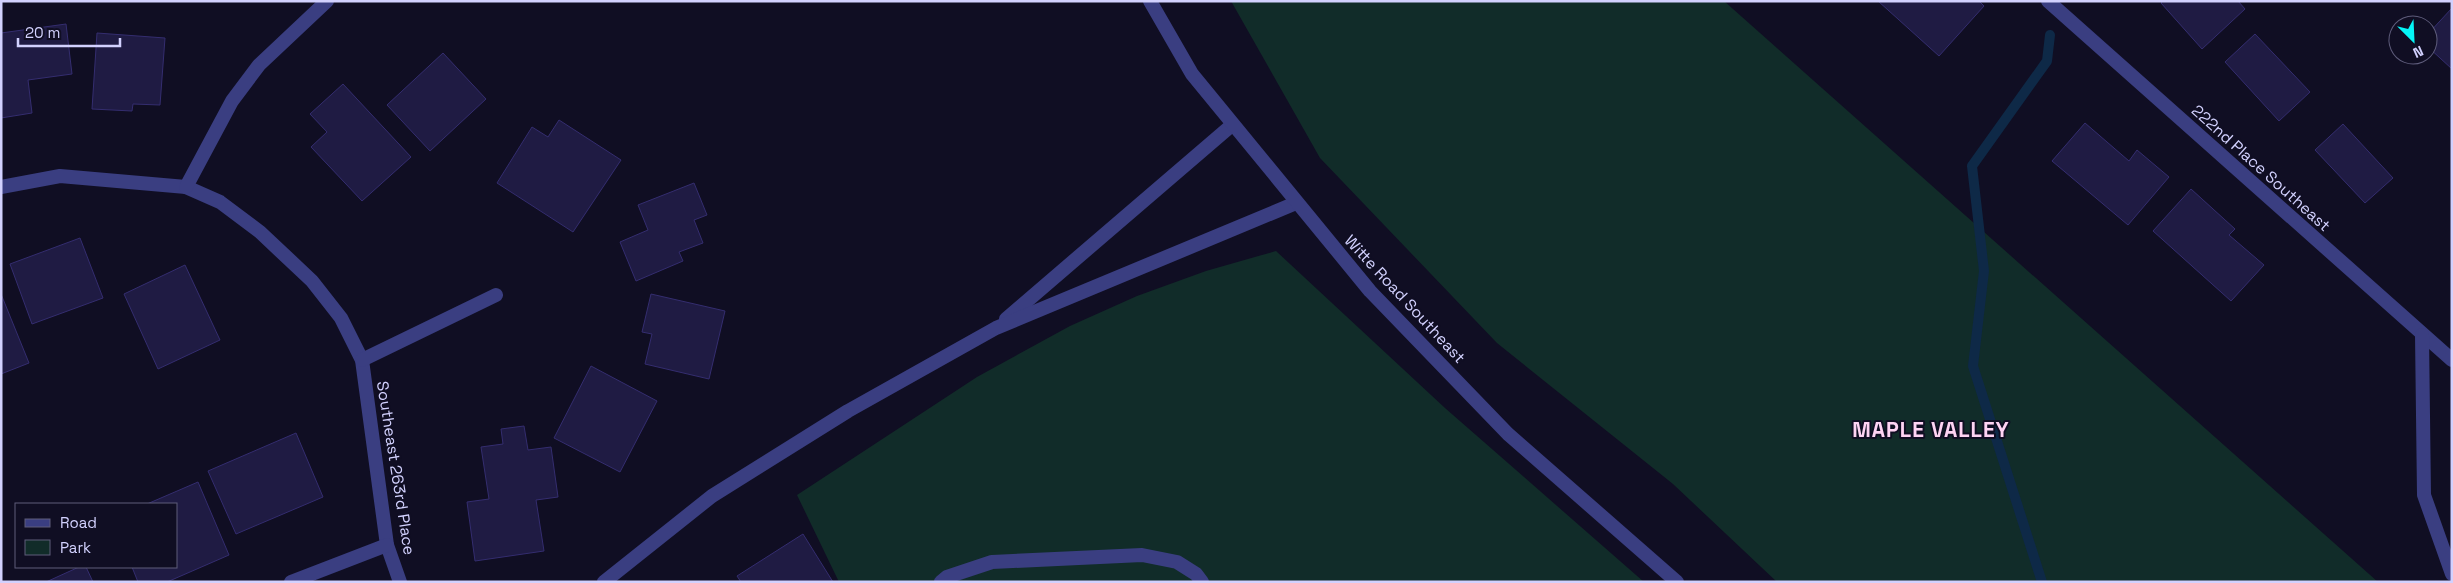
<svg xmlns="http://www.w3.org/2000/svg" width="2453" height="583" font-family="'Space Grotesk',sans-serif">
<rect width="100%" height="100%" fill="#100e23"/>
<g fill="#112c29">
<path d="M1231 1H1724L2378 582H1777L1673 484 1497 343 1320 158Z"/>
<path d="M1276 251 1445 408 1644 582H839L797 495 977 377 1070 326 1137 296 1206 271Z"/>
</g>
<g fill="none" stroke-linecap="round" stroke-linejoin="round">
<path stroke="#0e2947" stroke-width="10" d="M2042 582 1973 366 1984 271 1972 166 2047 61 2050 35"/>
</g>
<g fill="#1f1b43" stroke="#342d6f">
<path d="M1878 1H1979L1984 6 1939 56Z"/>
<path d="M2163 1H2238L2245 9 2202 49 2161 3Z"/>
<path d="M2452 8V69L2428 47V34Z"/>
<path d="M66 24 72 74 28 80 32 113 1 118V33Z"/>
<path d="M97 33 165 38 160 105 133 104 132 111 92 109Z"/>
<path d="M2255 34 2310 92 2279 121 2225 62Z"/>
<path d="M443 53 486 99 430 151 387 105Z"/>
<path d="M343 84 411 157 362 201 311 147 327 132 310 114Z"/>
<path d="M559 120 621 160 573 232 497 183 532 127 548 137Z"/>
<path d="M2085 123 2129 161 2137 150 2169 177 2128 225 2052 161Z"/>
<path d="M2343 124 2393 178 2365 203 2315 150Z"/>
<path d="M694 183 707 215 694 220 703 243 679 252 683 261 636 281 620 242 648 230 638 205Z"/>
<path d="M2191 189 2235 229 2229 235 2264 265 2231 301 2153 231Z"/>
<path d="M80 238 103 298 32 324 10 264Z"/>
<path d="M185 265 220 340 158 369 124 294Z"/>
<path d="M1 294 29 363 1 374Z"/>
<path d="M651 294 725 311 709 379 645 364 652 334 642 332Z"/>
<path d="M591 366 657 401 620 472 554 438Z"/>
<path d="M524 426 528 450 551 447 558 497 536 500 544 551 475 561 467 502 489 499 481 447 503 444 501 429Z"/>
<path d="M296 433 323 497 236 534 208 471Z"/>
<path d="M198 482 229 555 167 582H138L132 567H176V504H147Z"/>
<path d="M803 534 833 582H741L737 576Z"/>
<path d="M79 567H86L93 582H46Z"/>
</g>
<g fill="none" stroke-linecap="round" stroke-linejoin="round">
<path stroke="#3a3e81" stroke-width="14" d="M941 582 947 577 992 562 1142 555 1177 562 1196 574 1202 582"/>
<g stroke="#3a3e81" stroke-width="14">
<path d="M2048 1 2452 360"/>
<path d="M1 187 60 176 186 187 220 202 260 232 312 281 341 318 362 360 387 545 400 582"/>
<path d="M186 187 232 101 259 65 327 1"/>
<path d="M1006 319 1232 125"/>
<path d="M2422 335 2424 495 2452 574"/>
<path d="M362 360 496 295"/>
<path d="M291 582 387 545"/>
<path d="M604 582 712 496 848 411 996 328 1296 203"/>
</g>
<path stroke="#3a3e81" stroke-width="14" d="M1150 1 1192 74 1370 291 1508 434 1677 582"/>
</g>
<g text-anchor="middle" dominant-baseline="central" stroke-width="4" stroke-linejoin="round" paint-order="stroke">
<g font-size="16" fill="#d2d1fe" stroke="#100e23">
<text transform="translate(2261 168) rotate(42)">222nd Place Southeast</text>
<text transform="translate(1405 299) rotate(47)">Witte Road Southeast</text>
<text transform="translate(396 468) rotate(81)">Southeast 263rd Place</text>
</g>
<g font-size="21" font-weight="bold" letter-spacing="1" fill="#fed3f3" stroke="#100e23">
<text x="1931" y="429">MAPLE VALLEY</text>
</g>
</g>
<rect width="2453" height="583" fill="none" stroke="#d2d1fe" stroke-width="5"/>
<rect x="15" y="503" width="162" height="65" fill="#100e23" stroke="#5e5c7b"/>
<rect x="25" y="519" width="25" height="8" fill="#3a3e81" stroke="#5e5c7b"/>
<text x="60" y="528" font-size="15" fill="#d2d1fe">Road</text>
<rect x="25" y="540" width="25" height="15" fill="#112c29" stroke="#5e5c7b"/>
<text x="60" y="553" font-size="15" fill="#d2d1fe">Park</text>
<g transform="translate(2413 40) rotate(156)"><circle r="24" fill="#100e23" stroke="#5e5c7b"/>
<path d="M0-4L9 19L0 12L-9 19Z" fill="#05f5f6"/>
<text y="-8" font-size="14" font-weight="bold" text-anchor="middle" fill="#d2d1fe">N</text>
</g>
<path d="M18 38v8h102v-8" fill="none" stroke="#d2d1fe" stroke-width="2.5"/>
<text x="25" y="38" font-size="15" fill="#d2d1fe" stroke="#100e23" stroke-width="4" paint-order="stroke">20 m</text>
</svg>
